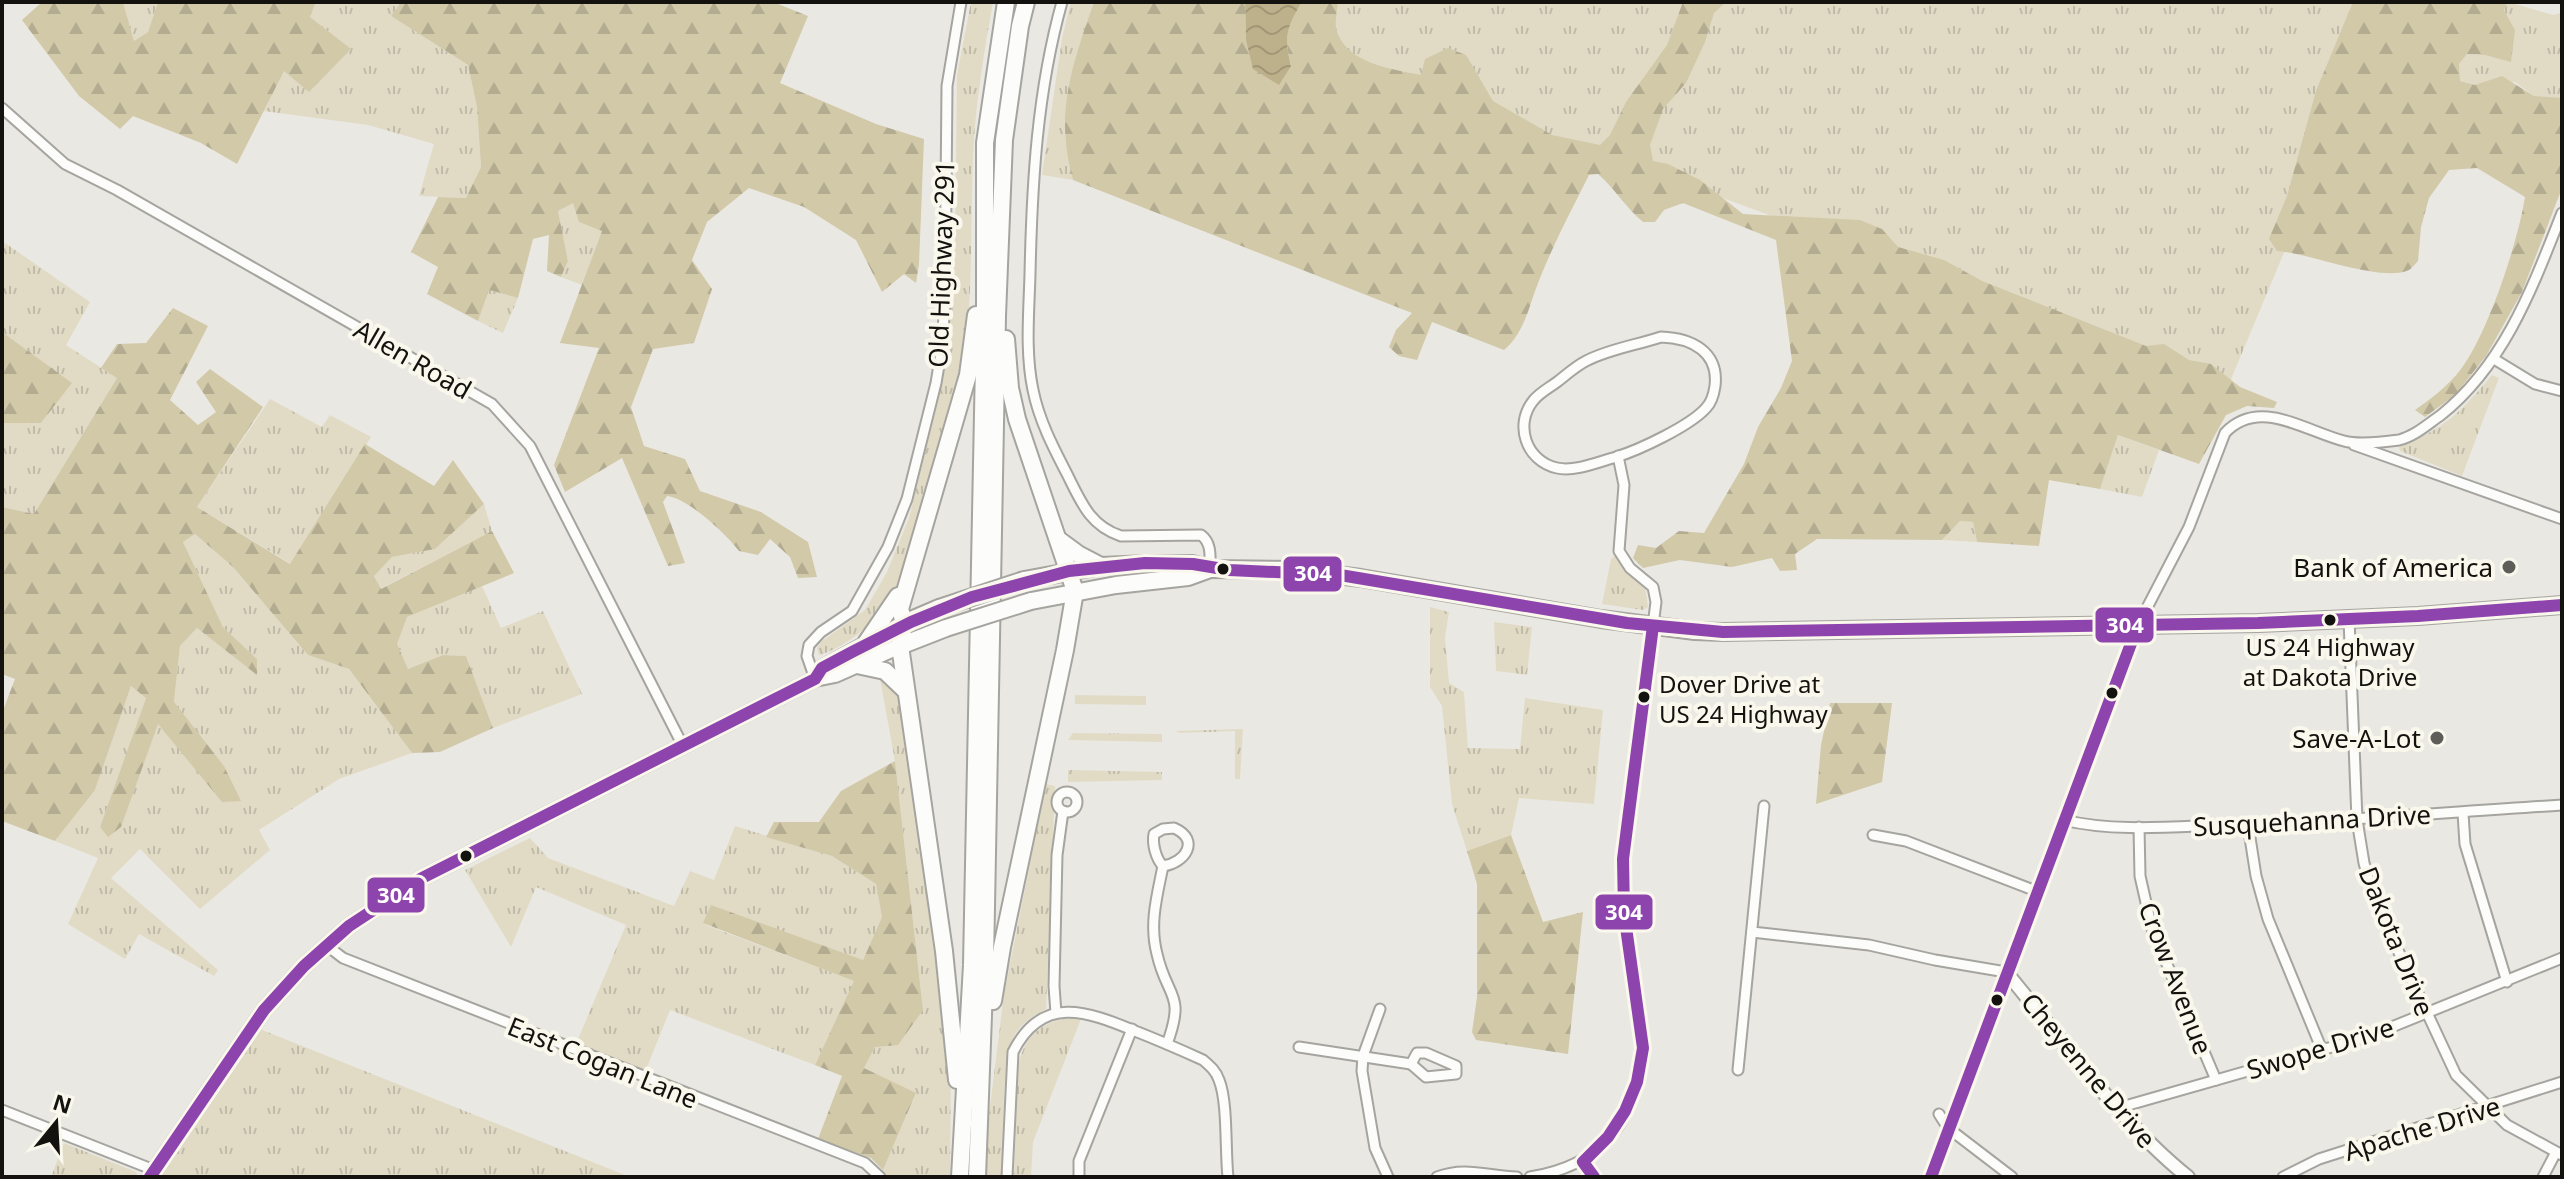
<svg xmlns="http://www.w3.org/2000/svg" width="2564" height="1179" font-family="'Noto Sans',sans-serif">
<defs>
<pattern id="grass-tufts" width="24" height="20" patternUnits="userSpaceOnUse" patternTransform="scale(2)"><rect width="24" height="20" fill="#e1dbc6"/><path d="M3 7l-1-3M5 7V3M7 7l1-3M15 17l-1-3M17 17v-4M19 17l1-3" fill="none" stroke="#c0bba9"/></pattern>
<pattern id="forest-firs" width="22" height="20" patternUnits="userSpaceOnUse" patternTransform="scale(2)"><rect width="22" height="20" fill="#d2c9a9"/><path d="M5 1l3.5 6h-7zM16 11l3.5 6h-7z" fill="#b3ac90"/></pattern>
<pattern id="water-waves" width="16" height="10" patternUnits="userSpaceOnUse" patternTransform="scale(2)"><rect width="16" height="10" fill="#bcb18a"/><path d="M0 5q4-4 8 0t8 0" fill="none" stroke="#a19776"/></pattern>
</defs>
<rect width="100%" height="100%" fill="#eae8e2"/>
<g fill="url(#grass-tufts)">
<path d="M123 2H158L148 32 134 41Z"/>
<path d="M316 2H401L391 16 468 65 477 107 481 167 466 198 419 196 434 144 368 125 264 111 284 70 351 50 310 17Z"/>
<path d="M971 2H993C984 53 975 106 973 158 970 228 974 300 962 369 957 397 946 424 939 451 926 496 911 567 886 605 872 626 842 649 819 655L817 648 821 642 865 610 887 572 909 518 939 397 947 356 955 246 957 75Z"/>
<path d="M1071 2H1094C1072 65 1054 114 1073 180L1042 175 1062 38Z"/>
<path d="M1322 2H2389L2229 384 1306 45Z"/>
<path d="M2508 2 2553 15 2562 13V98L2560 100 2534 96 2515 82 2475 85 2460 81 2459 64 2467 54 2485 55 2515 30 2504 10Z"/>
<path d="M573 202 602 231 582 285 561 277 568 261 558 211Z"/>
<path d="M5 243 90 302 66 345 117 378 34 514 2 507V423H41L71 383 2 332V248Z"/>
<path d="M489 290 518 298 503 333 478 321Z"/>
<path d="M2492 375 2499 378 2462 476 2400 451 2399 445C2443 432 2463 409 2492 375Z"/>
<path d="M270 399 322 427 330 415 371 437 291 564 197 507Z"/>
<path d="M2118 435 2159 450 2142 497 2100 489Z"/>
<path d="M484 504 492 531 380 589 374 575 392 557 435 549Z"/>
<path d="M1960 521 1973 522 1977 542 1942 540Z"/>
<path d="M195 534 233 567 308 655 349 669 412 753 339 779 259 830 270 850 200 909 140 849 111 878 218 970 214 976 139 934 125 959 68 924 98 858 55 841 95 790 131 686 146 698 100 827 108 836 121 826 158 723 175 743 224 766 174 703 180 646 197 628 256 674 257 659 223 627 183 542Z"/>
<path d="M1616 555 1623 569 1645 587 1648 607 1643 610 1602 604 1611 559Z"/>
<path d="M482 586 501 628 543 611 582 694 493 728 466 656 443 655 408 669 396 644 407 617Z"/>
<path d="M1430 607 1449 612 1445 637 1449 683 1464 692 1468 748 1520 749 1525 698 1603 710 1594 804 1519 798 1511 835 1467 851 1452 804 1442 706 1430 687Z"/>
<path d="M1494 622 1532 627 1527 675 1496 671Z"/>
<path d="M880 679 897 688 901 702 951 1064 950 1177H887L883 1170 916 1094 864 1068 875 1047 923 1010 895 761Z"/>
<path d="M1075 695 1146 696V705L1075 704Z"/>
<path d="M1243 729 1240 779H1235V731L1180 733 1175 731Z"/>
<path d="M1073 733 1162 734V742L1068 740Z"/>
<path d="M1068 770 1162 772V780L1068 782Z"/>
<path d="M1046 784 1055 786 1046 1009C1032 1016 1020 1024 1013 1038 1001 1064 1004 1145 1003 1177H985L988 1123 1004 994Z"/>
<path d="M735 826 832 856 876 884 882 917 863 960 703 924 855 981 815 1065 670 1010 645 1072 576 1044 626 925 536 887 511 947 465 870 530 838 548 858 674 906 690 871 714 880Z"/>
<path d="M1063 1019H1081L1033 1142 1031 1177H1014L1018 1067C1023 1041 1036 1025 1063 1019Z"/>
<path d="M252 1026 630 1177H161Z"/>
<path d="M64 1143 136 1172 138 1177H51Z"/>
</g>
<g fill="url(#forest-firs)">
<path d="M42 2H123L134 41 148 32 158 2H316L310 17 351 49 309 92 284 71 237 164 201 143 133 116 120 129 79 96 22 20Z"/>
<path d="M401 2H773L808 16 780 83 876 124 924 139 919 264 916 283 904 274 882 292 856 240 804 207 749 188 707 222 692 260 712 289 694 343 653 349 631 407 644 446 685 459 700 491 761 512 808 542 817 577 798 578 790 557 770 539 758 555 739 551C726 534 688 498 667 496L663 502 685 563 668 566 622 458 565 492 554 465 599 348 560 343 602 231 579 222 573 203 558 211 568 261 561 277 547 271 549 235 533 239 518 298 489 290 478 321 427 294 438 267 411 252 438 197 466 198 481 167 477 107 468 65 391 16Z"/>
<path d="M1094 2H1245L1246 40 1291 66C1284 38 1286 26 1302 2H1338C1337 10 1335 20 1336 28 1344 63 1391 69 1421 75L1425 59 1448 48 1466 55 1493 101 1552 135 1600 145 1610 135 1626 102 1667 45 1683 2H1726L1714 13 1705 42 1686 83 1663 109 1650 145 1653 161 1668 164 1700 180 1743 214 1860 220 1882 229 1898 247 1944 260 1982 281 2146 346 2164 344 2189 360 2211 364 2240 387 2277 402 2274 408 2247 406 2226 415 2199 464 2118 435 2100 489 2049 480 2039 546 1977 542 1973 522 1960 521 1942 540 1817 539 1795 554 1797 570 1780 571 1772 558 1732 567 1680 560 1643 568 1633 558 1638 545 1656 548 1679 531 1704 533 1744 464 1758 427 1781 388 1792 361 1776 240 1683 203 1664 210 1655 222H1643C1626 208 1615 189 1598 174L1589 175C1572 209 1554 243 1540 278 1529 304 1526 331 1504 350L1432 322 1417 360 1399 356 1389 347 1396 330 1412 313 1073 180C1054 114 1072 65 1094 2Z"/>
<path d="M2353 2H2508L2504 10 2515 30 2511 62 2485 55 2467 54 2459 64 2460 81 2475 85 2502 76 2534 96 2562 98V188L2522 292 2486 356 2455 395 2425 417 2415 410C2432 398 2448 386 2461 369 2488 333 2518 242 2525 197L2477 168 2449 170 2429 198 2421 227 2418 261C2415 264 2412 268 2409 270 2382 283 2309 253 2277 251L2269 239 2287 196 2316 91Z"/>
<path d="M173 308 208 326 170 400 198 425 216 412 196 382 210 369 263 407 197 507 290 564 365 444 434 486 453 460 484 504 435 549 392 557 374 576 381 589 492 531 514 573 407 617 397 644 408 669 443 655 466 656 493 728 440 752 412 753 349 669 308 655 233 567 195 534 183 542 223 627 257 659V675L197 628 180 646 174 702 224 766 241 801 222 802 158 724 121 827 108 837 100 827 146 698 131 686 95 790 55 841 2 821V713L15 679 2 674V507L34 514 117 378 101 368 117 344 146 343Z"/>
<path d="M2 332 72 383 41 423H2Z"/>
<path d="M1830 703H1892L1882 782 1816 804 1821 745Z"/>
<path d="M895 761 923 1010 898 1045 875 1047 864 1068 916 1093 883 1170 871 1158 818 1139 842 1076 815 1065 854 981 703 923 711 905 863 960 882 917 876 884 832 856 766 837 774 822H819L841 791Z"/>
<path d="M1511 835 1543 922 1583 912 1568 1054 1476 1040 1472 1032 1477 997V884L1467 851Z"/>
</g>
<path fill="url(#water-waves)" d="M1245 2H1302C1286 27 1284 38 1291 66L1279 85 1253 69 1246 40Z"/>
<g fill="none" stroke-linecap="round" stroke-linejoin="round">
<defs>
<g id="street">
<path d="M1062 2C1037 92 1032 182 1030 274 1029 312 1025 352 1033 390 1039 420 1053 447 1067 474 1081 502 1090 526 1121 536L1201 535C1212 543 1210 557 1210 569"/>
<path d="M2 108 65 164 117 190 492 404 530 446 683 746"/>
<path d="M1661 337C1692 338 1719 352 1715 386 1714 393 1711 403 1706 408 1690 426 1639 450 1616 457 1598 462 1575 472 1557 468 1526 461 1514 425 1533 401 1539 393 1549 388 1557 382 1566 375 1576 366 1586 361 1609 349 1637 345 1661 337Z"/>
<path d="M2494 359 2535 384 2562 391"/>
<path d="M2354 445 2562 519"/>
<path d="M2349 619 2357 820 2364 863 2375 901 2456 1075 2507 1125 2562 1155"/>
<path d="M2138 625 2189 527 2225 433C2259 397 2305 431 2344 441 2358 445 2384 442 2399 440 2415 436 2428 424 2441 415 2505 364 2533 286 2562 213"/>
<path d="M815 679 807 656 809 645 821 632 852 611 888 547 907 499 936 383 942 347 945 300 947 86 961 2"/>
<circle cx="1067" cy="802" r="10"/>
<path d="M2463 813 2465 844 2507 982"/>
<path d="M2063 820C2115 832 2168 827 2221 825 2335 822 2448 812 2562 805"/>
<path d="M2248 825 2256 876 2268 919 2322 1050"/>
<path d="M2139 827 2140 876 2152 929 2216 1080"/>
<path d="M1174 828C1201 840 1185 863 1163 866 1156 859 1152 844 1154 834L1163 829Z"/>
<path d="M1873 835 1906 841 2036 891"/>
<path d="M1163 866C1157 896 1149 924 1157 954 1167 999 1186 992 1167 1044"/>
<path d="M1752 932 1869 945 1935 960 2006 972"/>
<path d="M326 945 343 958 865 1163 880 1177"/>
<path d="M1380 1009 1363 1056 1362 1071 1375 1148 1388 1177"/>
<path d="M1056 1013 1054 986 1057 855 1063 811"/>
<path d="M1299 1047 1411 1064"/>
<path d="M1417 1053H1426L1456 1066V1074L1426 1077 1411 1064Z"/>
<path d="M1738 1070 1764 806"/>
<path d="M2118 1108 2367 1037 2562 958"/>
<path d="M2 1110 154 1170"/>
<path d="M1939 1114 1948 1128 2012 1177"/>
<path d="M1583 1162 1594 1177"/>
<path d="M1007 1177 1013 1052C1042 994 1087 1011 1135 1031 1158 1040 1181 1050 1203 1060 1210 1066 1216 1071 1219 1080 1228 1102 1225 1151 1228 1177"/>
<path d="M1079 1177V1161L1132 1029"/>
<path d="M1437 1177C1465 1166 1488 1176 1517 1177"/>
<path d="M1530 1177C1605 1165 1635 1121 1643 1048L1624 913 1623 859 1656 602 1653 587 1630 568 1619 551 1624 485 1618 456"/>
<path d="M2283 1177 2319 1159 2562 1082"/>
<path d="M2543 1177 2556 1152"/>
</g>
<g id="secondary">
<path d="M2006 972C2061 1038 2121 1124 2188 1177"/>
<path d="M1931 1177 2138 625"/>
</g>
<g id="primary">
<path d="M815 679 822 668 904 623"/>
<path d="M150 1177 264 1010 304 966 349 926 422 878 815 679 835 675 900 646"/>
</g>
<g id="highway">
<path d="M1059 540 1078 554 1101 566"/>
<path d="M1024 580 1101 566 1149 564H1192L1210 569 1297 570 1361 578 1601 619 1695 631 1723 632 2258 623 2418 616 2562 605"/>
<path d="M1031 601 1116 585 1188 577 1210 569"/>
<path d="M904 623 939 608"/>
<path d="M866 643 898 596"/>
<path d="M900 646 946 628"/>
<path d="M857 665 885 671 906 691"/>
<path d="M993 1001 1002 947 1065 650 1075 591 1017 419 1010 388 1006 339"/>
<path d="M957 1080 944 951 900 646 904 623 900 609 968 375 976 315"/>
<path d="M960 1177 972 965 985 314V143L1006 2"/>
<path d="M977 1177 985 961 997 316 1004 140 1020 26 1026 2"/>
</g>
</defs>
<use href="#street" stroke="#a5a49f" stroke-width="13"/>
<use href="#secondary" stroke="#a5a49f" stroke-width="16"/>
<use href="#primary" stroke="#a5a49f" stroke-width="18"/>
<use href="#highway" stroke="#a5a49f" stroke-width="20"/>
<use href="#street" stroke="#fcfcfb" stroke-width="9"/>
<use href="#secondary" stroke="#fcfcfb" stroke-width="12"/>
<use href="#primary" stroke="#fcfcfb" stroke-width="14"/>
<use href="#highway" stroke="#fcfcfb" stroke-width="16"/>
<defs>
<g id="highway-bridge">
<path d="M939 608 1024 580"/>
<path d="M946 628 1031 601"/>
</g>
</defs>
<use href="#highway-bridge" stroke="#a5a49f" stroke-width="20" stroke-linecap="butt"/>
<use href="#highway-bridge" stroke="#fcfcfb" stroke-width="16"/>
<defs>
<g id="bus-1">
<path d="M150 1177 264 1010 304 966 349 926 422 878 815 679 822 668 852 652 911 622 972 597 1069 571 1145 563 1193 564 1229 570 1340 575 1627 623 1723 632 2258 623 2418 616 2562 605"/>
<path d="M1594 1177 1583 1162 1608 1137 1625 1111 1637 1082 1643 1048 1624 913 1623 859 1653 626"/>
<path d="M1931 1177 2138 625"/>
</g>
</defs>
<use href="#bus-1" stroke="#faf7ec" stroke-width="18"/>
<use href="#bus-1" stroke="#8e44ad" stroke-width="12"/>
</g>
<g fill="#5e5d59" stroke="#faf7ec" stroke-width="3">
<circle cx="2509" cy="567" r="8"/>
<circle cx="2437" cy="738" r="8"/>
</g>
<g fill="#13120f" stroke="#faf7ec" stroke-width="3">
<circle cx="1223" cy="569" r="7"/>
<circle cx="2330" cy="620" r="7"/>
<circle cx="2112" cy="693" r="7"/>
<circle cx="1644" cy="697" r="7"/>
<circle cx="466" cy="856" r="7"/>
<circle cx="1997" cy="1000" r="7"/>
</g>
<g text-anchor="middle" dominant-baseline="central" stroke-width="8" stroke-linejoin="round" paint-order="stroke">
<g font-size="24" fill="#13120f" stroke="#faf7ec">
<text x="2330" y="646">US 24 Highway<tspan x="2330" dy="30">at Dakota Drive</tspan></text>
<text x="1659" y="683" text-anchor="start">Dover Drive at<tspan x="1659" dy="30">US 24 Highway</tspan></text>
</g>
<g font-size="26" fill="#13120f" stroke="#faf7ec">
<text transform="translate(941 264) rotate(-88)">Old Highway 291</text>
<text transform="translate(413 359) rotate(30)">Allen Road</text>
<text transform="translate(2312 820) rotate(-3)">Susquehanna Drive</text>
<text transform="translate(2397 941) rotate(68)">Dakota Drive</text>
<text transform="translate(2176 978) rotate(69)">Crow Avenue</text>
<text transform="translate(2320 1048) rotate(-17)">Swope Drive</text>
<text transform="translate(603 1062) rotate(22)">East Cogan Lane</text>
<text transform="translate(2089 1070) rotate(50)">Cheyenne Drive</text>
<text transform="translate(2422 1128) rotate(-17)">Apache Drive</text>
</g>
<g font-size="26" fill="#13120f" stroke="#faf7ec" text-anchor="end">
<text x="2493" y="567">Bank of America</text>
<text x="2421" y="738">Save-A-Lot</text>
</g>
</g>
<g stroke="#faf7ec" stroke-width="3">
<rect x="1282" y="555" width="61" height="38" rx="8" fill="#8e44ad"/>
<rect x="2094" y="606" width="61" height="38" rx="8" fill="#8e44ad"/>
<rect x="366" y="876" width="60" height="38" rx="8" fill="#8e44ad"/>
<rect x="1594" y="893" width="60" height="38" rx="8" fill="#8e44ad"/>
</g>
<g font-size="22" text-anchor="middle" font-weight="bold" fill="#fff">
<text x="1313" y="581">304</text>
<text x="2125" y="633">304</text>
<text x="396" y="903">304</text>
<text x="1624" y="920">304</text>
</g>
<rect width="2564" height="1179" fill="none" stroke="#13120f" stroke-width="8"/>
<g transform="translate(56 1123) rotate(18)" stroke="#faf7ec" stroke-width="6" paint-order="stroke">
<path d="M0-6L14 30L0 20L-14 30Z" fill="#13120f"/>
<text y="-12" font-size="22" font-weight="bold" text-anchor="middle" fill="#13120f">N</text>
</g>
</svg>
